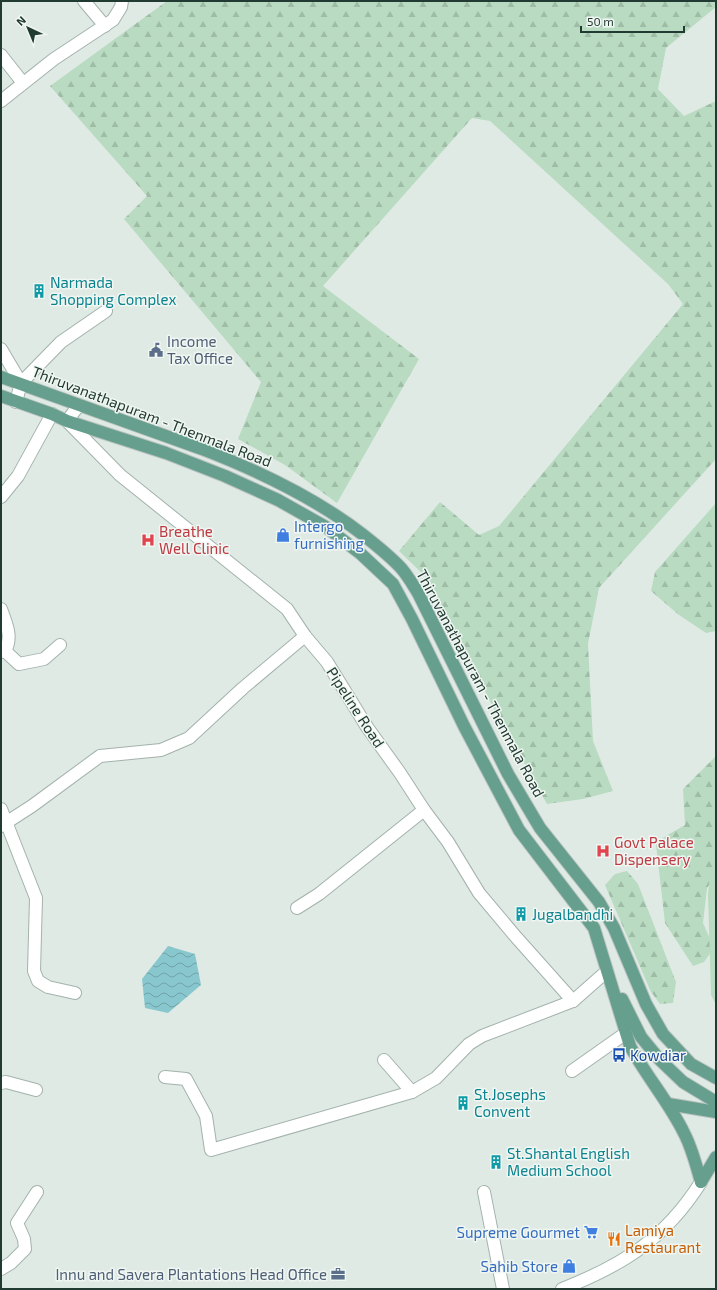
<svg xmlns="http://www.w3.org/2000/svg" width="717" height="1290" font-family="'Exo 2',sans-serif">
<defs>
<pattern id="forest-firs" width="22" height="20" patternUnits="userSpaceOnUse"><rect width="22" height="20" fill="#b9dbc1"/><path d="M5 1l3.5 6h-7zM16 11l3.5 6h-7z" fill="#9fbda6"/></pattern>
<pattern id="water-waves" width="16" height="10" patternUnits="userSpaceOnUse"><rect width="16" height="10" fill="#89c7ce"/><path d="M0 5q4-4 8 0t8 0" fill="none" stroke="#70a3a8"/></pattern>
</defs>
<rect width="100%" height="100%" fill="#e0eae5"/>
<g fill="url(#forest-firs)">
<path d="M167 1H716V7L666 48 658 89 684 116 716 101V459L599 588 588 644 593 741 613 791 583 799 547 804 494 709 429 580 399 551 440 502 479 535 499 526 683 304 668 284 490 121 472 118 323 286 419 359 337 503 285 465 238 439 261 382 124 219 147 196 50 86Z"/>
<path d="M716 503V631L706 633 679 615 651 591 655 572Z"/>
<path d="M716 756V876L707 888 703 923 714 948 704 962 693 966 665 923 656 845 664 837 685 825 683 789Z"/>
<path d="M627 871 638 884 676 982 673 1003 660 1004 651 992 605 885 615 874Z"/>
</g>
<path fill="#b9dbc1" d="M716 868V1005L711 995 708 894 710 875Z"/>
<path fill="url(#water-waves)" d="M168 946 195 954 201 985 168 1013 145 1008 142 979Z"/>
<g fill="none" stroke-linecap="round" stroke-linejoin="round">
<defs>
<g id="street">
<path d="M84 1 105 26"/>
<path d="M1 55 23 83"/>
<path d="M1 101 54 59 113 20 121 7 122 1"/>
<path d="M1 349 21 383"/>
<path d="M16 402 21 383 61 342 106 311"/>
<path d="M79 405 67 421 120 475 287 609 305 636 327 662 367 727 400 773 424 810 448 842 479 893 516 937 573 1001"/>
<path d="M1 497 18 476 52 414"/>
<path d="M1 609C6 623 13 637 5 651L1 652"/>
<path d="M5 651 19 664 44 659 60 645"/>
<path d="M1 809 36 898 34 971 38 981 48 987 75 993"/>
<path d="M1 826 32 806 100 756 161 750 189 738 243 688 305 636"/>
<path d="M297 908 319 894 424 810"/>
<path d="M384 1060 412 1092"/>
<path d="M572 1071 626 1033"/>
<path d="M165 1077 186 1079 206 1116 211 1150 412 1092 436 1078 469 1044 482 1036 573 1001 607 971"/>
<path d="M1 1083 6 1082 36 1090"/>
<path d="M484 1192 503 1289"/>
<path d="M1 1269 11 1263 25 1249 24 1239 17 1223 37 1192"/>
</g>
<path id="secondary" d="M562 1289C623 1265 665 1239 701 1182"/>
<g id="primary">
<path d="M1 377 202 449C259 471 314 497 362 534 376 545 390 556 401 568 408 576 413 585 418 593L508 774 540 828 599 902 614 928 646 1004 663 1034 691 1064 716 1078"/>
<path d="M1 396 52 414 67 421 166 453 225 476 278 500 326 527 361 554 393 584 412 619 464 726 519 830 594 928 630 1046C646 1076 669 1102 684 1133 692 1148 696 1165 701 1182"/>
<path d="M622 999 641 1037 660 1060 683 1082 716 1102"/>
<path d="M668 1104 716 1112"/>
<path d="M701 1182 716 1157"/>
</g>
</defs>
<use href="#street" stroke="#a3b2ac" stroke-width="14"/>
<use href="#secondary" stroke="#9fb6ad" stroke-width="14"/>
<use href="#primary" stroke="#bcc4c2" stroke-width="14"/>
<use href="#street" stroke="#fff" stroke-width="12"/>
<use href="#secondary" stroke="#fff" stroke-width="12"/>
<use href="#primary" stroke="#669f8d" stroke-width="12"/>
</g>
<defs>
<symbol id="building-bare" viewBox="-9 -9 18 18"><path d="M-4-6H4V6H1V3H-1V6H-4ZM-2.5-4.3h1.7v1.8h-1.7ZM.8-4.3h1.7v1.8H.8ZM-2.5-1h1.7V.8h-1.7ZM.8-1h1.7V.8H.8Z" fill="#0f9aa8" stroke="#f0f7f3" stroke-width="2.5" paint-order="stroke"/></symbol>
<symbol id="civic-bare" viewBox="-9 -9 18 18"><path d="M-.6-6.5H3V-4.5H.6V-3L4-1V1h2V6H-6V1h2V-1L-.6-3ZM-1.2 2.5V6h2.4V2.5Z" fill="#5c6f8a" stroke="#f0f7f3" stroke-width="2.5" paint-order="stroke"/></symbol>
<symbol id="shop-bare" viewBox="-9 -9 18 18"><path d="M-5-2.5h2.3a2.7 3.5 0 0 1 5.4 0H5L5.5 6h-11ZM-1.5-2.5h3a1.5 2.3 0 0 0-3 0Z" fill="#3f7fe0" stroke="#f0f7f3" stroke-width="2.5" paint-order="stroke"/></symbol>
<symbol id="hospital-bare" viewBox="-9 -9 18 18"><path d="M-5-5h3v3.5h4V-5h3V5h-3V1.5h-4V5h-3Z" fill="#e0444e" stroke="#f0f7f3" stroke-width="2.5" paint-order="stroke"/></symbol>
<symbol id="bus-bare" viewBox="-9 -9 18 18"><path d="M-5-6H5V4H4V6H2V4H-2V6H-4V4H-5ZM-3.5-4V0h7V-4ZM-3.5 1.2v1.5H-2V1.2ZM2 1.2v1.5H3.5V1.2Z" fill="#1a4fb4" stroke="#f0f7f3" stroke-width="2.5" paint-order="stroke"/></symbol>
<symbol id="supermarket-bare" viewBox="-9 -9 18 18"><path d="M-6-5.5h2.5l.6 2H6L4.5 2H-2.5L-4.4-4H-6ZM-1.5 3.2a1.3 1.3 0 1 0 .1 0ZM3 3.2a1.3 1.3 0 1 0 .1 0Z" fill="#3f7fe0" stroke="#f0f7f3" stroke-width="2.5" paint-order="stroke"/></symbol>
<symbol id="restaurant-bare" viewBox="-9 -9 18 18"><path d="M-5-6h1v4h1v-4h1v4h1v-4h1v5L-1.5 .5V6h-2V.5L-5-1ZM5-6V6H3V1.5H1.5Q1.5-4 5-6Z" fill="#e8710a" stroke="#f0f7f3" stroke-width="2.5" paint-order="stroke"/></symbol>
<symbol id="office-bare" viewBox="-9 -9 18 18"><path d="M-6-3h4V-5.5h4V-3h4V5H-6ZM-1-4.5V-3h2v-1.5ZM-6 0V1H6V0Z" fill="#5c6f8a" stroke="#f0f7f3" stroke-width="2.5" paint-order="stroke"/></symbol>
</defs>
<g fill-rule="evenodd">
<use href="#building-bare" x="29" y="281" width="20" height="20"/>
<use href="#civic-bare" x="146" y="340" width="20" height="20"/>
<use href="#shop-bare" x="273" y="525" width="20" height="20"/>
<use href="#hospital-bare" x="138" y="530" width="20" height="20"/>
<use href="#hospital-bare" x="593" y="841" width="20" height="20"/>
<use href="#building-bare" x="511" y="904" width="20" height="20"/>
<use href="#bus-bare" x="609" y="1045" width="20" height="20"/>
<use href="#building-bare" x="453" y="1093" width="20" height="20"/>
<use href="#building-bare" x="486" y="1152" width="20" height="20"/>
<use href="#supermarket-bare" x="581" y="1222" width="20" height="20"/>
<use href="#restaurant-bare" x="604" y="1229" width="20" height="20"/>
<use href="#shop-bare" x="559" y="1256" width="20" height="20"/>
<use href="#office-bare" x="328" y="1264" width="20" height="20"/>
</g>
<g text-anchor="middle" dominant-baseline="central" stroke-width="3" stroke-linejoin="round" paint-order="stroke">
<g font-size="15" fill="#0d838f" stroke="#f0f7f3" text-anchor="start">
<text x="50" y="282">Narmada<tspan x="50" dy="17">Shopping Complex</tspan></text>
<text x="532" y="914">Jugalbandhi</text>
<text x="474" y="1094">St.Josephs<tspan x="474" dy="17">Convent</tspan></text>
<text x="507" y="1153">St.Shantal English<tspan x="507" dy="17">Medium School</tspan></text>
</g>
<g font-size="15" fill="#4e5e75" stroke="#f0f7f3" text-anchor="start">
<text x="167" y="341">Income<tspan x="167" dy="17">Tax Office</tspan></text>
<text x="327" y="1274" text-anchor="end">Innu and Savera Plantations Head Office</text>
</g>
<g font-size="15" fill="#213a32" stroke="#f0f7f3">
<text transform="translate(152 416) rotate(21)">Thiruvanathapuram - Thenmala Road</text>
<text transform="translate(481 683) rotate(62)">Thiruvanathapuram - Thenmala Road</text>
<text transform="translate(356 707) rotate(57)">Pipeline Road</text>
</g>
<g font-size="15" fill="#366cbe" stroke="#f0f7f3" text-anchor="end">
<text x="294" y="526" text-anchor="start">Intergo<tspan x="294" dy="17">furnishing</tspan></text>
<text x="580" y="1232">Supreme Gourmet</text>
<text x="558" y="1266">Sahib Store</text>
</g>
<g font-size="15" fill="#be3a42" stroke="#f0f7f3" text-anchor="start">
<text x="159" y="531">Breathe<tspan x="159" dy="17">Well Clinic</tspan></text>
<text x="614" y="842">Govt Palace<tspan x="614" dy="17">Dispensery</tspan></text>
</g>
<g font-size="15" fill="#164399" stroke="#f0f7f3" text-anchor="start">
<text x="630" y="1055">Kowdiar</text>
</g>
<g font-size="15" fill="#c56008" stroke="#f0f7f3" text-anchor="start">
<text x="625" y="1230">Lamiya<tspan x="625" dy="17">Restaurant</tspan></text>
</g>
</g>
<rect width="717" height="1290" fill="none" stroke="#213a32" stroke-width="4"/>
<g transform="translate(28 28) rotate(316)" stroke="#f0f7f3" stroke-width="3" paint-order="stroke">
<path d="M0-3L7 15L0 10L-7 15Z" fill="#213a32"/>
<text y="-6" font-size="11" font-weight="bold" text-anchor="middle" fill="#213a32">N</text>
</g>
<path d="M581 26v6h103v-6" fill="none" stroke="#213a32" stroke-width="2"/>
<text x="587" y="26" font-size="12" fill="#213a32" stroke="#f0f7f3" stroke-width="3" paint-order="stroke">50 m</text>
</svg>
